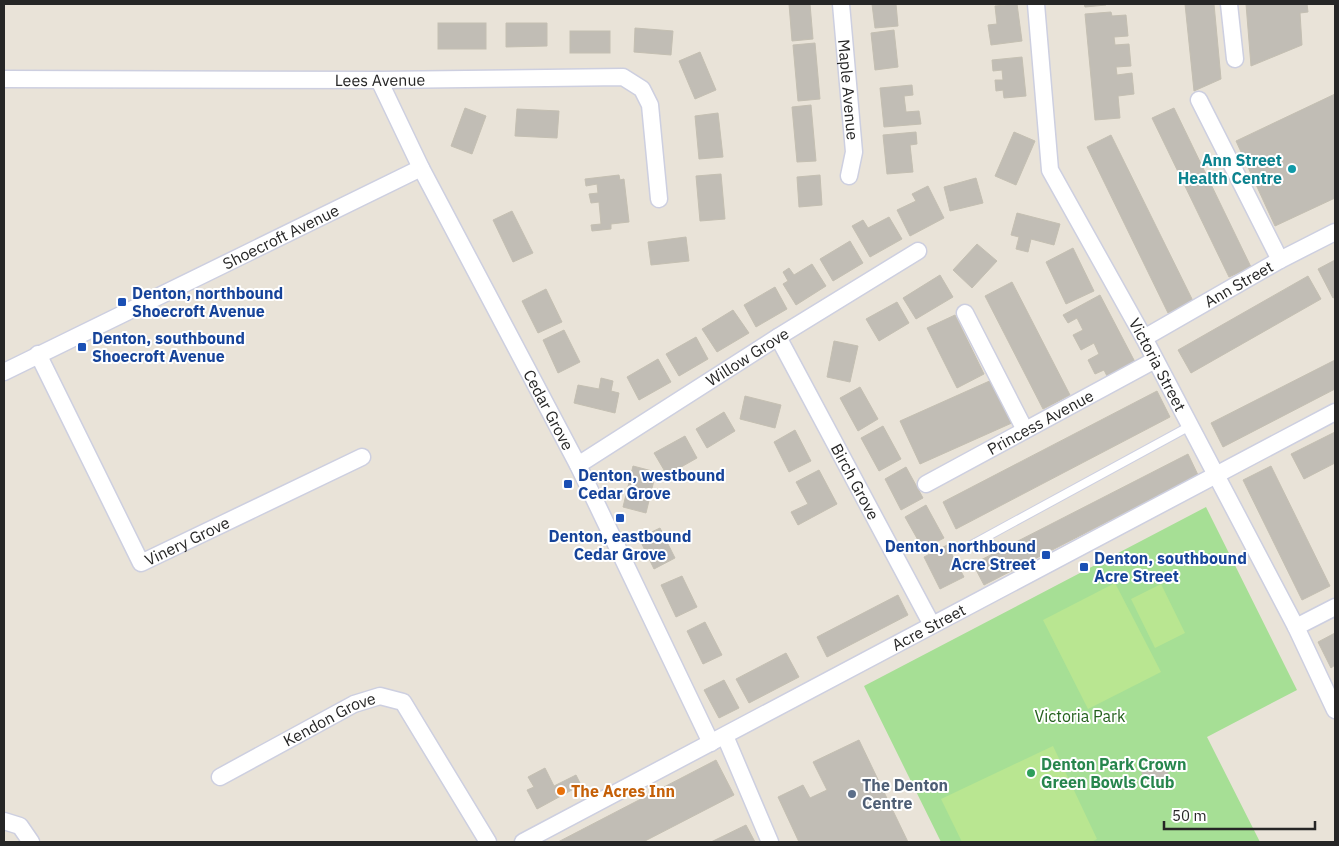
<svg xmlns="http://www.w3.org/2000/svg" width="1339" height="846" font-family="'IBM Plex Sans',sans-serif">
<rect width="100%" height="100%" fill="#e9e3d8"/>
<path fill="#a6df95" d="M1206 507 1297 690 1207 737 1260 842H941L864 686Z"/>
<g fill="#b9e691">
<path d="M1115 583 1161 672 1088 709 1043 620Z"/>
<path d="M1161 584 1185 633 1155 648 1131 599Z"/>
<path d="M1053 746 1097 839 1091 842H962L941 799Z"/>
</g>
<g fill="#c1bdb5" stroke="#c4bfb2">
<path d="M789 4H810L813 39 792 41Z"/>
<path d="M872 4H896L898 26 875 28Z"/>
<path d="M1017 4 1022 41 991 45 988 25 997 24 995 6Z"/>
<path d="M1084 4H1106V5L1085 7Z"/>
<path d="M1185 4H1214L1221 79 1194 91Z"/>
<path d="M1246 4H1307L1308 12 1300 13 1302 45 1251 66Z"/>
<path d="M1111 12 1112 16 1126 15 1128 36 1114 37 1115 45 1129 44 1131 66 1116 67 1117 75 1132 73 1134 94 1118 96 1120 118 1095 120 1085 14Z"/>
<rect x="438" y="23" width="48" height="26"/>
<path d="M506 23H547V46L506 47Z"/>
<path d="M635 28 673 31 671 55 634 52Z"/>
<path d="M894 30 898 67 875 70 871 33Z"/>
<rect x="570" y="31" width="40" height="22"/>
<path d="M815 43 820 99 798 101 793 45Z"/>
<path d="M700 52 716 90 695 99 679 61Z"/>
<path d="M1022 57 1026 96 1004 98 1003 90 996 91 995 80H1003L1002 70 993 71 992 60Z"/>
<path d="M912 85 913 95 904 96 906 112 919 111 921 124 884 127 880 88Z"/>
<path d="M1335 94V198L1275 226 1236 141Z"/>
<path d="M811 105 816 161 797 162 792 107Z"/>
<path d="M465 108 486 116 472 154 451 146Z"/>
<path d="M1174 108 1251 267 1229 277 1152 118Z"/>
<path d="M517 109 559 111 557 138 515 136Z"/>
<path d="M718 113 723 157 699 159 695 116Z"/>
<path d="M916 132 917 144 910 145 913 172 887 174 883 135Z"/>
<path d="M1014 132 1035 141 1016 185 995 176Z"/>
<path d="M1111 135 1193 301 1168 313 1087 147Z"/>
<path d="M721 174 725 219 700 221 696 176Z"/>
<path d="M619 175 620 180 624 179 629 222 611 224V229L592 231 591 225 601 224 599 202 591 203 589 194 598 193 597 184 586 186 585 179Z"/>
<path d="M820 175 822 205 799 207 797 177Z"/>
<path d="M976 178 983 203 950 211 944 187Z"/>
<path d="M928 186 944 218 910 236 897 210 916 201 912 194Z"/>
<path d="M512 211 533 253 513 262 493 220Z"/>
<path d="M1017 213 1060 224 1054 245 1031 239 1028 252 1016 249 1019 237 1011 235Z"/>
<path d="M889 217 902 239 870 257 852 226 863 220 868 228Z"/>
<path d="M686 237 689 261 651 265 648 242Z"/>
<path d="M850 241 863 263 833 281 820 259Z"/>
<path d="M977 244 997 261 972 288 953 270Z"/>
<path d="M1073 248 1094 291 1066 304 1046 262Z"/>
<path d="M1335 260V297L1333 298 1318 269Z"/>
<path d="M812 264 826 286 796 305 783 284 788 281 783 272 789 268 794 275Z"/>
<path d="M940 275 953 297 916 319 903 298Z"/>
<path d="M1308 276 1321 299 1191 373 1178 350Z"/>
<path d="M1012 282 1070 395 1043 409 985 296Z"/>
<path d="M775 287 787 309 756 327 744 305Z"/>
<path d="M546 289 562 322 538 333 522 301Z"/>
<path d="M1100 295 1135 362 1107 376 1104 370 1095 374 1088 360 1099 354 1094 343 1081 350 1073 335 1083 330 1077 318 1068 323 1063 315Z"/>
<path d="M897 302 909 323 879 341 866 319Z"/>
<path d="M733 310 749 333 717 352 702 329Z"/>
<path d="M955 315 984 374 957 388 927 328Z"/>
<path d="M564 330 580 362 558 373 543 340Z"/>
<path d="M696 337 708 359 679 376 666 354Z"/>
<path d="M834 341 858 346 850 382 827 377Z"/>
<path d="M658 359 671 382 639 400 627 377Z"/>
<path d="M1335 360V389L1223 447 1211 423Z"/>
<path d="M601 378 613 381 611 391 619 393 615 413 574 403 578 385 599 389Z"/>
<path d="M994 379 1014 422 920 464 900 421Z"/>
<path d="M860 387 878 419 858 431 840 398Z"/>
<path d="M1157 391 1170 417 956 529 943 502Z"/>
<path d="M745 396 781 405 775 428 740 419Z"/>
<path d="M724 412 735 431 707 448 696 429Z"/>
<path d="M883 426 901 459 879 471 861 438Z"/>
<path d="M795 430 811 461 789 472 774 442Z"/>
<path d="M1335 432V463L1304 479 1291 454Z"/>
<path d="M685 436 697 458 667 475 654 453Z"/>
<path d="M1188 454 1198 475 984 585 973 564Z"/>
<path d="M633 466 656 472 646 513 623 507Z"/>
<path d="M1271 466 1330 586 1302 600 1243 480Z"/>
<path d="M906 467 923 498 901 510 885 479Z"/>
<path d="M819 470 837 504 798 525 791 512 808 504 796 482Z"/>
<path d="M926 505 944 538 923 549 905 517Z"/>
<path d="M660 528 675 558 654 569 639 538Z"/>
<path d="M947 545 964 577 940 589 924 557Z"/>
<path d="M682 576 697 607 676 617 661 585Z"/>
<path d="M898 595 908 615 827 657 817 637Z"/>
<path d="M705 622 722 655 703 664 687 631Z"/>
<path d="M1335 633V665L1331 668 1318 642Z"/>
<path d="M786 653 799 677 749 703 736 679Z"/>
<path d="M724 680 739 708 719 718 704 690Z"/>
<path d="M859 740 908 842H799L778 797 803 785 810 798 827 790 813 762Z"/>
<circle cx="1155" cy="772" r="13"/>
<path d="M716 760 734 795 643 842H558Z"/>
<path d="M545 768 554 786 576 775 581 785 537 809 527 790 534 787 528 777Z"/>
<path d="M746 825 755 842H711Z"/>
</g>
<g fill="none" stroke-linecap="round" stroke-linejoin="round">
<defs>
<path id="lane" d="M966 548 1190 426"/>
<g id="street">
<path id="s1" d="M841 4 854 152 849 176"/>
<path id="s2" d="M1036 4 1050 170 1144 338 1296 627 1335 710"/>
<path d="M1229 4 1235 59"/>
<path id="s3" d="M4 79 379 80 623 77 642 89 650 105 659 199"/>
<path id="s4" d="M379 80 421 168 578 465 711 743"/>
<path d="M1199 100 1280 260"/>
<path d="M965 313 1025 430"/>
<path id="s5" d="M778 337 932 625"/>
<path id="s6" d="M1144 338 1280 260 1335 232"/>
<path id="s7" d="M38 354 141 563 362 457"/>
<path id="s8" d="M4 372 421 168"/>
<path id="s9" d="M578 465 778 337 918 251"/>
<path id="s10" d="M926 484 1155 360"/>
<path d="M1296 627 1335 607"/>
<path d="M725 736 770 842"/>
<path id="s11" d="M220 777 354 704 380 696 403 702 488 842"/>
<path d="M4 821 20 826 31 842"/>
<path id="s12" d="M523 842 1335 412"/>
</g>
</defs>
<use href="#lane" stroke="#cdcfe0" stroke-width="10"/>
<use href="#street" stroke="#cdcfe0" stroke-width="19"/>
<use href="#lane" stroke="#fff" stroke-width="8"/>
<use href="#street" stroke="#fff" stroke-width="16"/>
</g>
<circle fill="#0f9aa8" stroke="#fff" stroke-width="2" cx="1292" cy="169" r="5"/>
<g fill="#1a4fb4" stroke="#fff" stroke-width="2">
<rect x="117" y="297" width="10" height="10" rx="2.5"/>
<rect x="77" y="342" width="10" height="10" rx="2.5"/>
<rect x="563" y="479" width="10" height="10" rx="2.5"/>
<rect x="615" y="513" width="10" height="10" rx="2.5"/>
<rect x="1041" y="550" width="10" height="10" rx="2.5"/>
<rect x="1079" y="562" width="10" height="10" rx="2.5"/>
</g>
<circle fill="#2e9e5b" stroke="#fff" stroke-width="2" cx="1031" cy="773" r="5"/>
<circle fill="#e8710a" stroke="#fff" stroke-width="2" cx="561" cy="791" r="5"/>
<circle fill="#5c6f8a" stroke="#fff" stroke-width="2" cx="852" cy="794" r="5"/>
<g text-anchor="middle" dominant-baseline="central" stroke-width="4" stroke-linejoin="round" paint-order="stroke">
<g font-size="16" fill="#262626" stroke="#fff">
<text stroke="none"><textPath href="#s3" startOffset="376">Lees Avenue</textPath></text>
<text stroke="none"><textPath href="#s1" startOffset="86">Maple Avenue</textPath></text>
<text stroke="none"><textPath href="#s8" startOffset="308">Shoecroft Avenue</textPath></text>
<text stroke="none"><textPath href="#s6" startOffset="109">Ann Street</textPath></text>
<text stroke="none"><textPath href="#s9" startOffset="201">Willow Grove</textPath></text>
<text stroke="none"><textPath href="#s2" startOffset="389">Victoria Street</textPath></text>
<text stroke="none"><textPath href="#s4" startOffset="371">Cedar Grove</textPath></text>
<text stroke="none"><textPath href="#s10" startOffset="130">Princess Avenue</textPath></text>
<text stroke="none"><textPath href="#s5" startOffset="164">Birch Grove</textPath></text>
<text stroke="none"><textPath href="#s7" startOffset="284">Vinery Grove</textPath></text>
<text stroke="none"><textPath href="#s12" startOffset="459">Acre Street</textPath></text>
<text stroke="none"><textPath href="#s11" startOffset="124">Kendon Grove</textPath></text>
</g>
<g font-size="16" font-weight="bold" fill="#0d838f" stroke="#fff" text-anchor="end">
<text x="1282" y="160">Ann Street<tspan x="1282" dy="18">Health Centre</tspan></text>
</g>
<g font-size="16" font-weight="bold" fill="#164399" stroke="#fff" text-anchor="start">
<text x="132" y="293">Denton, northbound<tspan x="132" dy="18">Shoecroft Avenue</tspan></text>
<text x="92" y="338">Denton, southbound<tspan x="92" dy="18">Shoecroft Avenue</tspan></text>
<text x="578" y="475">Denton, westbound<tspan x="578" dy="18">Cedar Grove</tspan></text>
<text x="620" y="536" text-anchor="middle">Denton, eastbound<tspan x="620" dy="18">Cedar Grove</tspan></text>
<text x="1036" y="546" text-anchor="end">Denton, northbound<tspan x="1036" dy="18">Acre Street</tspan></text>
<text x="1094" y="558">Denton, southbound<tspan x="1094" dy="18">Acre Street</tspan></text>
</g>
<g font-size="16" fill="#225f1b" stroke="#fff">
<text x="1080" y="716">Victoria Park</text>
</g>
<g font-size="16" font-weight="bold" fill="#27864d" stroke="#fff" text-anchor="start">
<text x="1041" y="764">Denton Park Crown<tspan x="1041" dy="18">Green Bowls Club</tspan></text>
</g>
<g font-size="16" font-weight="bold" fill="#4e5e75" stroke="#fff" text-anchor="start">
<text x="862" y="785">The Denton<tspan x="862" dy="18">Centre</tspan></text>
</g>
<g font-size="16" font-weight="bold" fill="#c56008" stroke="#fff" text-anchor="start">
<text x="571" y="791">The Acres Inn</text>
</g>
</g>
<rect width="1339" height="846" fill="none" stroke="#262626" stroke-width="10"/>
<path d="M1164 821v8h151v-8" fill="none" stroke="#262626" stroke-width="2.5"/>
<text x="1172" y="821" font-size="15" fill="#262626" stroke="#ffffff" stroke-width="4" paint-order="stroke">50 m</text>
</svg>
